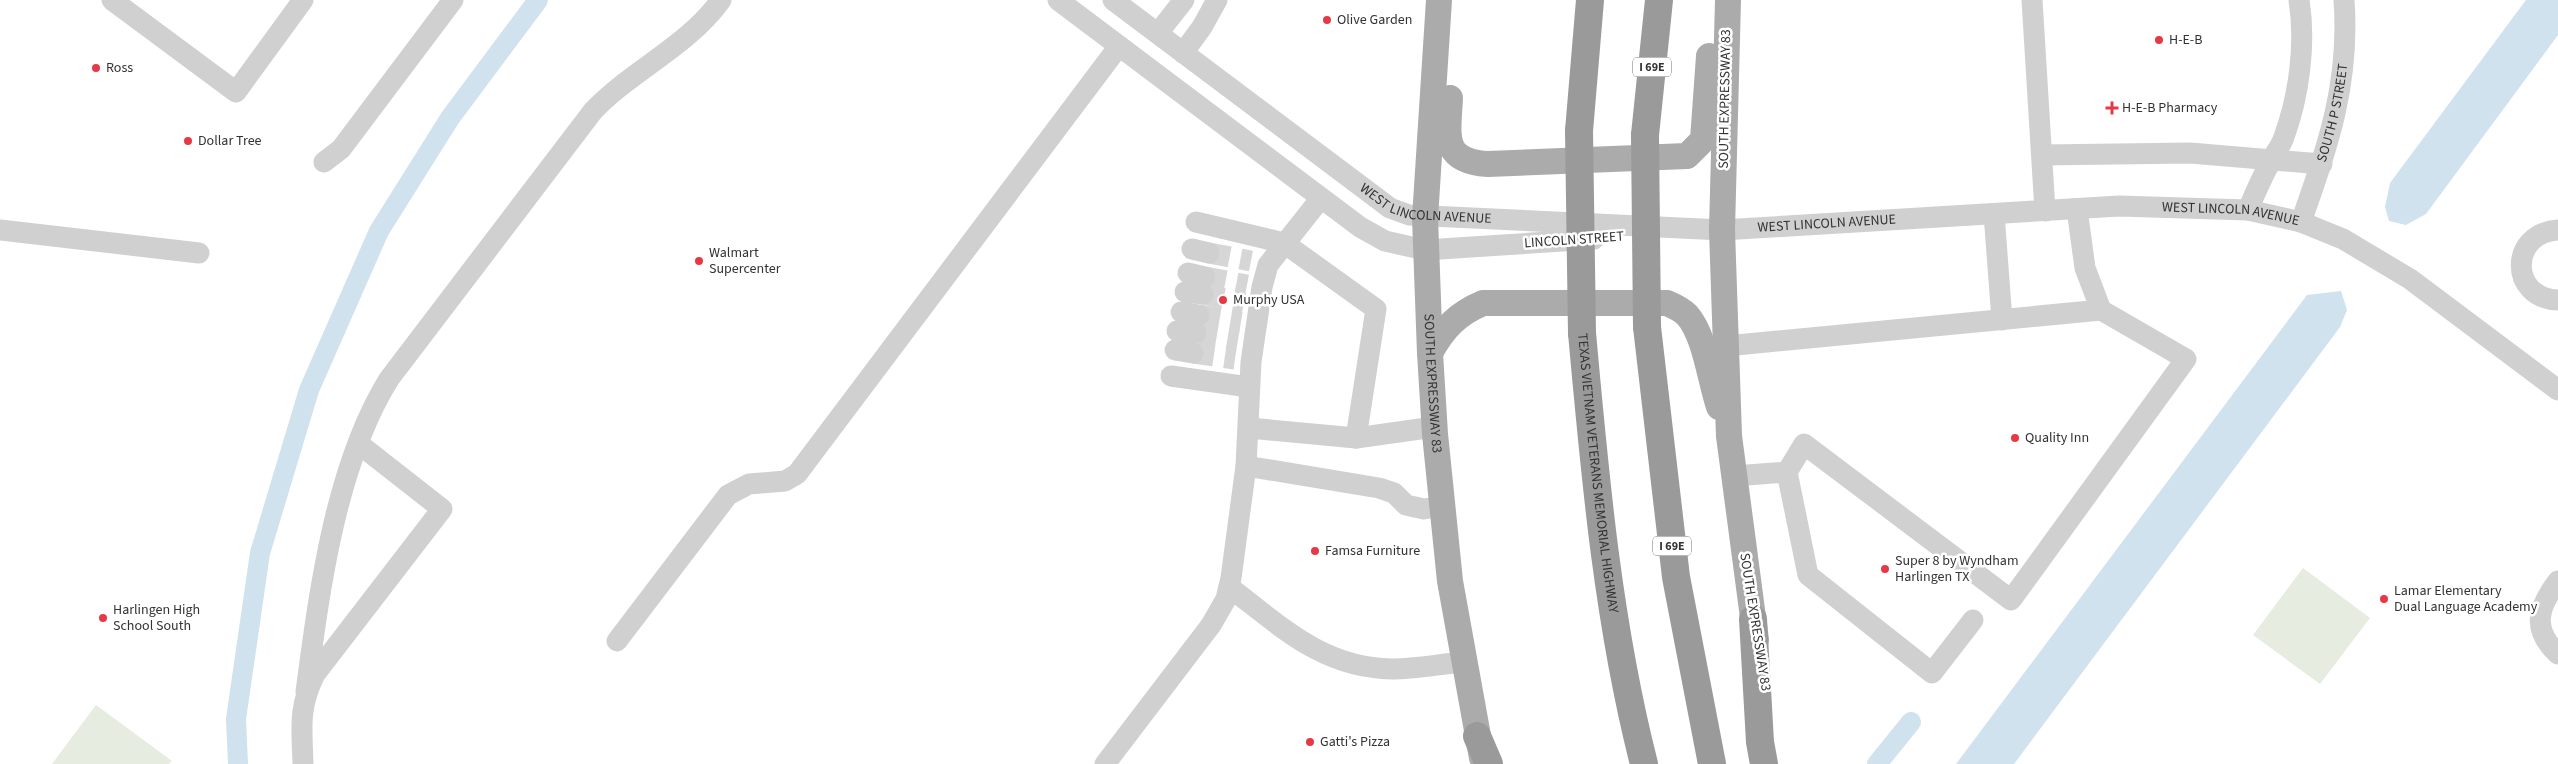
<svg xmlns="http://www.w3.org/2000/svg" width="2558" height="764" font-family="'Source Sans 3',sans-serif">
<rect width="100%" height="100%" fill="#fff"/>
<g fill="#e6ecdf">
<path d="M2303 568 2370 618 2320 684 2253 635Z"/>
<path d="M96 705 172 761 169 764H52Z"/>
</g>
<g fill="#cfe2ee">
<path d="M2526 0H2558V35L2426 214 2406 225 2389 221 2385 207 2390 183Z"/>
<path d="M2341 291 2347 310 2340 327 2014 764H1956L2307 295Z"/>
</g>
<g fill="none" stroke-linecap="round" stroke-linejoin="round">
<g stroke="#cfe2ee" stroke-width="20">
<path d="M238 764 236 719 260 553 309 390 379 231 450 118 538 0"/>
<path d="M1877 764 1911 722"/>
</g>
<g stroke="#d6d6d6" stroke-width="21" stroke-dasharray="21 11" stroke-linecap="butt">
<path d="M1209 253 1251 261"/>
<path d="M1205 277 1247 285"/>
<path d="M1203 294 1244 303"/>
<path d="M1199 315 1241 322"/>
<path d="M1196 333 1238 340"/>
<path d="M1193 353 1235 359"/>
</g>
<g stroke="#d0d0d0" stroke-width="21">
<path d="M112 0 236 92 303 0"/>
<path d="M1058 0 1360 227 1385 241 1425 250 1594 239"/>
<path id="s1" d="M1113 0 1390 208 1409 215 1722 230 2119 206 2248 210 2301 222 2343 239 2410 279 2558 390"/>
<path d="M2032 0 2045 211"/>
<path d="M1158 33 1184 0"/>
<path d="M1183 53 1202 27 1217 0"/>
<path d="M2042 155 2190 153 2322 164"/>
<path d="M324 162 341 149 453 0"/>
<path d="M2248 210C2255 193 2262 177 2271 161 2275 153 2281 146 2284 137 2299 96 2306 44 2299 0"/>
<path d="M1994 214 2002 320"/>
<path d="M1196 222 1284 243 1376 309 1356 438"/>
<path id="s2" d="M2301 222C2328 145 2350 84 2344 0"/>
<path d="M0 230 199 253"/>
<path d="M2558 230C2509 233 2509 298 2558 300"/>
<path d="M1192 249 1209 253"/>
<path d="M1188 273 1205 277"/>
<path d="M1185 292 1203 294"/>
<path d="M1181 312 1199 315"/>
<path d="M1177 331 1196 333"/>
<path d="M1726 346 2101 310 2085 268 2077 209"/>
<path d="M1175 350 1193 353"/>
<path d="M1171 376 1249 387"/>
<path d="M1249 428 1356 438 1434 427"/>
<path d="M1246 466 1379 488 1394 493 1406 505 1424 509 1442 506"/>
<path d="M1787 472 1804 444 2011 600 2186 359 2101 310"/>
<path d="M1734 476 1787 472 1808 575 1932 673 1973 620"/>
<path d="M2558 581C2538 607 2531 629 2558 654"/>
<path d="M1229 587C1281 626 1322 668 1392 669 1415 669 1440 664 1464 662"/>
<path d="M617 641 728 495 749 484 785 481 797 474 1119 46"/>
<path d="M306 692C319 593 335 466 389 379L593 111C632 70 687 47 721 0"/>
<path d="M303 764C302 728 298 708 315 674L442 509 359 444"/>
<path d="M1105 764 1211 625 1226 599 1231 578 1246 466 1251 362 1262 287 1268 265 1321 198"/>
</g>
<g stroke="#ababab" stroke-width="26">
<path id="s3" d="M1439 0 1425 218 1430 353 1435 434 1450 581 1482 758"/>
<path d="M1728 0 1722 230 1729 436 1756 640"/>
<path d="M1450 98C1448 136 1441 161 1488 164L1687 156 1703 140 1709 56"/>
<path d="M1430 353C1444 328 1457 314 1483 303H1667C1674 306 1681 309 1687 315 1705 335 1710 380 1719 407"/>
</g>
<g stroke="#9a9a9a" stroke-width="28">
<path d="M1579 131 1590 0"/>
<path d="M1645 135 1659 0"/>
<path d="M1647 327 1676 577 1712 764"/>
<path id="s4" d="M1582 333C1595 477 1608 623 1644 764"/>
<path d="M1753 619 1760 742 1764 764"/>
<path d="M1477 736 1489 764"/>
</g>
<g stroke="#9a9a9a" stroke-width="28">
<path d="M1579 131 1582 333"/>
<path d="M1645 135 1647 327"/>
</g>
</g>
<g fill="#e63946" stroke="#fff" stroke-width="2">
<circle cx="1327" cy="20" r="5"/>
<circle cx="2159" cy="40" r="5"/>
<circle cx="96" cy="68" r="5"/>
<path d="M2109.5 100.5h5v5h5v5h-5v5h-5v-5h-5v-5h5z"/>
<circle cx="188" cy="141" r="5"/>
<circle cx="699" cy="261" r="5"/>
<circle cx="1223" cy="300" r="5"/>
<circle cx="2015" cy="438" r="5"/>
<circle cx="1315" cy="551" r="5"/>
<circle cx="1885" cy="569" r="5"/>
<circle cx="2384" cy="599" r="5"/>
<circle cx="103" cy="618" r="5"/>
<circle cx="1310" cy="742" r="5"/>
</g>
<g text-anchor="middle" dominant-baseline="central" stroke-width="5" stroke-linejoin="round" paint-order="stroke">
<g fill="#fff" stroke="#707070" stroke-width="1">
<rect x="1633" y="57.5" width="38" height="19" rx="4"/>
<rect x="1653" y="536.5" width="38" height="19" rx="4"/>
</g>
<g font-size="12" font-weight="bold" fill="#333">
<text x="1652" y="67">I 69E</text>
<text x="1672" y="546">I 69E</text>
</g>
<g font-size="14" fill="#333" stroke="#fff" text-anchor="start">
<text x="1337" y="20">Olive Garden</text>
<text x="2169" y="40">H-E-B</text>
<text x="106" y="68">Ross</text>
<text x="2122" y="108">H-E-B Pharmacy</text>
<text x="198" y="141">Dollar Tree</text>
<text x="709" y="253">Walmart<tspan x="709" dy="16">Supercenter</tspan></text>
<text x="1233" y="300">Murphy USA</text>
<text x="2025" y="438">Quality Inn</text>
<text x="1325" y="551">Famsa Furniture</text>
<text x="1895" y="561">Super 8 by Wyndham<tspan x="1895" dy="16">Harlingen TX</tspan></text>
<text x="2394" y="591">Lamar Elementary<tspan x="2394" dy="16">Dual Language Academy</tspan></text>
<text x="113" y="610">Harlingen High<tspan x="113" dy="16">School South</tspan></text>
<text x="1320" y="742">Gatti's Pizza</text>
</g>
<g font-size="14" fill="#333" stroke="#fff">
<text transform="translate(1725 99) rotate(-89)">SOUTH EXPRESSWAY 83</text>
<text stroke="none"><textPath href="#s2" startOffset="114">SOUTH P STREET</textPath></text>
<text stroke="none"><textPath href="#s1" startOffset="380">WEST LINCOLN AVENUE</textPath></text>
<text stroke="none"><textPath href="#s1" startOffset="1190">WEST LINCOLN AVENUE</textPath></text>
<text stroke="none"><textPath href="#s1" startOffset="785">WEST LINCOLN AVENUE</textPath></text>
<text transform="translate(1574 240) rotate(-4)">LINCOLN STREET</text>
<text stroke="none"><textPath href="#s3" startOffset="384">SOUTH EXPRESSWAY 83</textPath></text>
<text stroke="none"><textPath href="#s4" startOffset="141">TEXAS VIETNAM VETERANS MEMORIAL HIGHWAY</textPath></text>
<text transform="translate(1755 622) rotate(81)">SOUTH EXPRESSWAY 83</text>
</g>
</g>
</svg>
